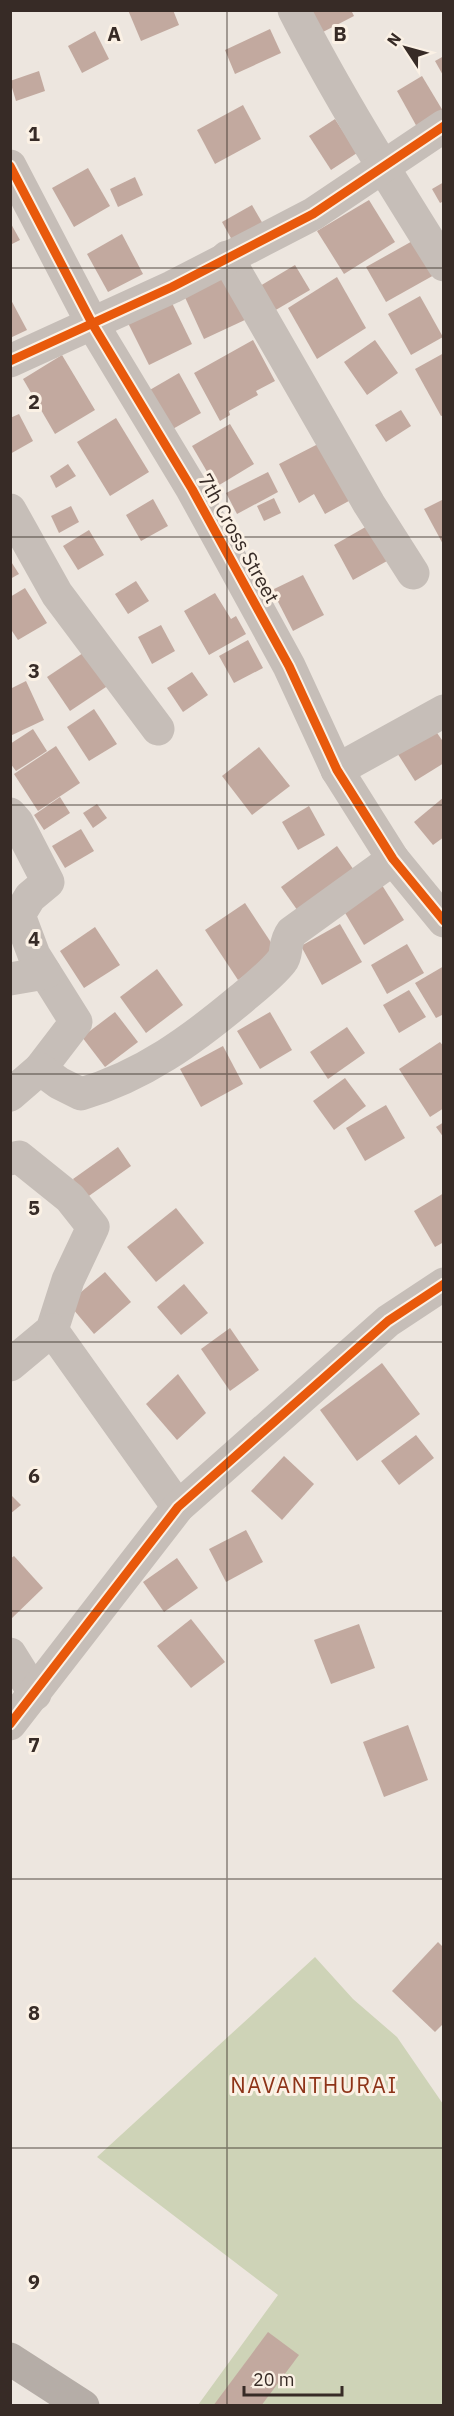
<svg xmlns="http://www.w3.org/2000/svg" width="454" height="2416" font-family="'IBM Plex Sans',sans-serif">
<rect width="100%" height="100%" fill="#ede6df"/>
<path fill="#ced3b7" d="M315 1957 353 1999 397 2037 443 2104V2405H198L278 2295 97 2157Z"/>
<g fill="#c2a99f">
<path d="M128 10H173L179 25 141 41Z"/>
<path d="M310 10H351L354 16 321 33Z"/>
<path d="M270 29 281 53 235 74 225 50Z"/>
<path d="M95 31 109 59 82 73 68 46Z"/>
<path d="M444 56V77L435 61Z"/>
<path d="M39 71 45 91 16 101 10 81Z"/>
<path d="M422 76 443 111 417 127 397 91Z"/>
<path d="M243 105 261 139 215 164 197 130Z"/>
<path d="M335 119 357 153 331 170 309 136Z"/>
<path d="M88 168 110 206 74 227 52 188Z"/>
<path d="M135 177 143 195 118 207 110 189Z"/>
<path d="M444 182V201L440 203 432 189Z"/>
<path d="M369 200 395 242 344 274 317 231Z"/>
<path d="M252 205 267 231 237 249 222 222Z"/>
<path d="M10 222 20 240 10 245Z"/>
<path d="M122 234 143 274 108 292 87 254Z"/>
<path d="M416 239 436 274 386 302 366 267Z"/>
<path d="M295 265 310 290 274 311 260 286Z"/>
<path d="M226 273 247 319 204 339 183 293Z"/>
<path d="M337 277 366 328 317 359 288 308Z"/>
<path d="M420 296 443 337 411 355 388 314Z"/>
<path d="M10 298 27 330 10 338Z"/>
<path d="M171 301 192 344 149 365 128 323Z"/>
<path d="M253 340 275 381 256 391 258 395 229 411 230 415 220 421 194 373Z"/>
<path d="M375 340 398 373 367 395 344 362Z"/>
<path d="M444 353V415L441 416 415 369Z"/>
<path d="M62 355 95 410 55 434 23 379Z"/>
<path d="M179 373 201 413 171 430 148 391Z"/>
<path d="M401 410 411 426 386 442 375 425Z"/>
<path d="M19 414 33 441 10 454V418Z"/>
<path d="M116 418 149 472 110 496 77 442Z"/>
<path d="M230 424 254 464 216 487 192 446Z"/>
<path d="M318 444 358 496 325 514 314 494 299 503 279 464Z"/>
<path d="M68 464 76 476 56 488 50 476Z"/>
<path d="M268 472 278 492 237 514 226 493Z"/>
<path d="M274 498 281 513 264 521 257 506Z"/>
<path d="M153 499 168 526 141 541 126 515Z"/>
<path d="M444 499V546L424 509Z"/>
<path d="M71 506 79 522 59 533 51 516Z"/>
<path d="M376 521 396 556 353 580 334 545Z"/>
<path d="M89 530 104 555 78 570 63 546Z"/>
<path d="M10 560 19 574 10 579Z"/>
<path d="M303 575 324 615 293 631 272 590Z"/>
<path d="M136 581 149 601 128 614 115 594Z"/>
<path d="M25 588 47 623 18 640 10 628V597Z"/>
<path d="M215 593 231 619 236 616 246 634 209 655 184 611Z"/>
<path d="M161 625 175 651 152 664 138 637Z"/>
<path d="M248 640 263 668 234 683 219 656Z"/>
<path d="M86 651 109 685 70 711 47 677Z"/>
<path d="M192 672 208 695 183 712 167 688Z"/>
<path d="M26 681 44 720 10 736V689Z"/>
<path d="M94 709 117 744 89 761 67 727Z"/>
<path d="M431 724 444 743V763L415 781 394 748Z"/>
<path d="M33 729 47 751 16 771 10 763V744Z"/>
<path d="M56 746 80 783 38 811 14 774Z"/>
<path d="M259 747 290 786 252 815 222 776Z"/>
<path d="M60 797 70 813 44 830 34 815Z"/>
<path d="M444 797V837L433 845 414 822Z"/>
<path d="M97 804 107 818 93 828 83 813Z"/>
<path d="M309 806 325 835 298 850 282 822Z"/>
<path d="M81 829 94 851 65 868 52 846Z"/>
<path d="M337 846 356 873 300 914 281 887Z"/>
<path d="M380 882 404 920 364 945 341 906Z"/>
<path d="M245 903 278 953 238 980 205 930Z"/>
<path d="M340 924 362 962 322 985 301 946Z"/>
<path d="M95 927 120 965 84 988 60 951Z"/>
<path d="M407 944 424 973 387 994 371 965Z"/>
<path d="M444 966V1014L436 1018 415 983Z"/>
<path d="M157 969 183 1005 146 1033 120 997Z"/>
<path d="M409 990 426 1017 399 1033 383 1005Z"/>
<path d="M115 1012 138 1042 105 1067 82 1037Z"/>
<path d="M270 1012 292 1050 260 1069 237 1031Z"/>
<path d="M347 1027 365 1053 328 1079 310 1052Z"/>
<path d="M440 1042 444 1047V1108L430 1117 399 1069Z"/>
<path d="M223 1046 243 1084 201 1107 180 1069Z"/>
<path d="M345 1078 366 1106 334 1130 313 1101Z"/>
<path d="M386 1105 405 1138 365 1161 346 1128Z"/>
<path d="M444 1122V1138L436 1127Z"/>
<path d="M118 1147 131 1166 86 1198 73 1179Z"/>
<path d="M444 1193V1242L435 1247 414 1211Z"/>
<path d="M176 1208 204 1243 156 1282 127 1247Z"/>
<path d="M105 1272 131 1302 94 1334 68 1303Z"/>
<path d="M184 1284 208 1313 181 1335 157 1307Z"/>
<path d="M230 1328 259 1370 230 1391 201 1349Z"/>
<path d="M382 1363 420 1414 357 1461 320 1410Z"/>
<path d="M178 1374 206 1413 177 1440 146 1404Z"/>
<path d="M416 1435 434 1458 399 1485 381 1461Z"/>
<path d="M284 1456 314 1484 282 1520 251 1491Z"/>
<path d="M10 1494 21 1505 10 1514Z"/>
<path d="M246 1530 263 1562 226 1582 209 1549Z"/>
<path d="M14 1556 43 1588 10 1620V1559Z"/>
<path d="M177 1558 198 1588 164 1612 143 1582Z"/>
<path d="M191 1619 225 1662 191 1688 157 1646Z"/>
<path d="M359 1624 375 1668 331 1684 314 1640Z"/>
<path d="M408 1725 428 1780 384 1797 363 1742Z"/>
<path d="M438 1942 444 1948V2023L435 2032 392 1991Z"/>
<path d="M268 2332 299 2355 261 2406H213Z"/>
</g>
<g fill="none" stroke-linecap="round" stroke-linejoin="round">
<g stroke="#c6beb8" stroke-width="33">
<path d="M294 10C339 98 392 182 444 265"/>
<path d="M10 166 93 325 192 489 289 666 337 770 393 859 444 921"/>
<path d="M227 257 369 504 413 573"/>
<path d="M10 361 172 287 313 214 444 126"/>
<path d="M10 510 57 594 158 729"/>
<path d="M337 770 444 711"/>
<path d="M10 814 17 822 48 882 30 897 19 915 34 955 76 1022 40 1069"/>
<path d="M10 979 45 973"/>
<path d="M10 1095 40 1069 59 1083 81 1094C143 1076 192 1040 241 999 255 987 271 975 282 961 288 954 283 944 292 932L393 859"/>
<path d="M10 1159 19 1157 70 1198 93 1227 68 1280 52 1330 10 1365"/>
<path d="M52 1330 178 1507"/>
<path d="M10 1654 35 1694"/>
<path d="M10 1724 178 1507 388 1321 444 1284"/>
</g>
<path stroke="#b5ada7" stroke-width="33" d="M10 2359 83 2406"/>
<defs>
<g id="cycleway">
<path d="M10 166 93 325 192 489 289 666 337 770 393 859 444 921"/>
<path d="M10 361 172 287 313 214 444 126"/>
<path d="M10 1724 178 1507 388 1321 444 1284"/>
</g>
</defs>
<use href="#cycleway" stroke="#fbf1e5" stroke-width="13"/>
<use href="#cycleway" stroke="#e8590c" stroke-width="9"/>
</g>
<path fill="none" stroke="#372b26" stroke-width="1.5" stroke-opacity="0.55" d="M227 10V2406M10 268H444M10 537H444M10 805H444M10 1074H444M10 1342H444M10 1611H444M10 1879H444M10 2148H444"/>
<g text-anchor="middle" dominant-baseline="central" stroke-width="6" stroke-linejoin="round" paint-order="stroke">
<g font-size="20" fill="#372b26" stroke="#fbf1e5">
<text transform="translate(239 538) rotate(61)">7th Cross Street</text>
</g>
<g font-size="22" letter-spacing="1.5" fill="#8d3318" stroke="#fbf1e5">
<text x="314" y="2084">NAVANTHURAI</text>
</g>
</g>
<g font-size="20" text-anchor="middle" font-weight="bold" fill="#372b26" stroke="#fbf1e5" stroke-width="6" stroke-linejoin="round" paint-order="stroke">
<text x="114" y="41">A</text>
<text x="340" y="41">B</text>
<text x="34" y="141">1</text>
<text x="34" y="409">2</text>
<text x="34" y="678">3</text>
<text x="34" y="946">4</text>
<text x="34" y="1215">5</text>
<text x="34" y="1483">6</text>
<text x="34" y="1752">7</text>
<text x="34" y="2020">8</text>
<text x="34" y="2289">9</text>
</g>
<rect width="454" height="2416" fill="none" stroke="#372b26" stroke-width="24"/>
<g transform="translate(406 48) rotate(306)" stroke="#fbf1e5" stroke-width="4.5" paint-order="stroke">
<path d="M0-4.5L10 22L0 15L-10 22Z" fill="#372b26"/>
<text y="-9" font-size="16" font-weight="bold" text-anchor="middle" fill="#372b26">N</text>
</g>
<path d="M244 2386v9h98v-9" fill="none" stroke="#372b26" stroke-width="3"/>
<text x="253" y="2386" font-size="18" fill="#372b26" stroke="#fbf1e5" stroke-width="4.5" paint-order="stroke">20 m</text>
</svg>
